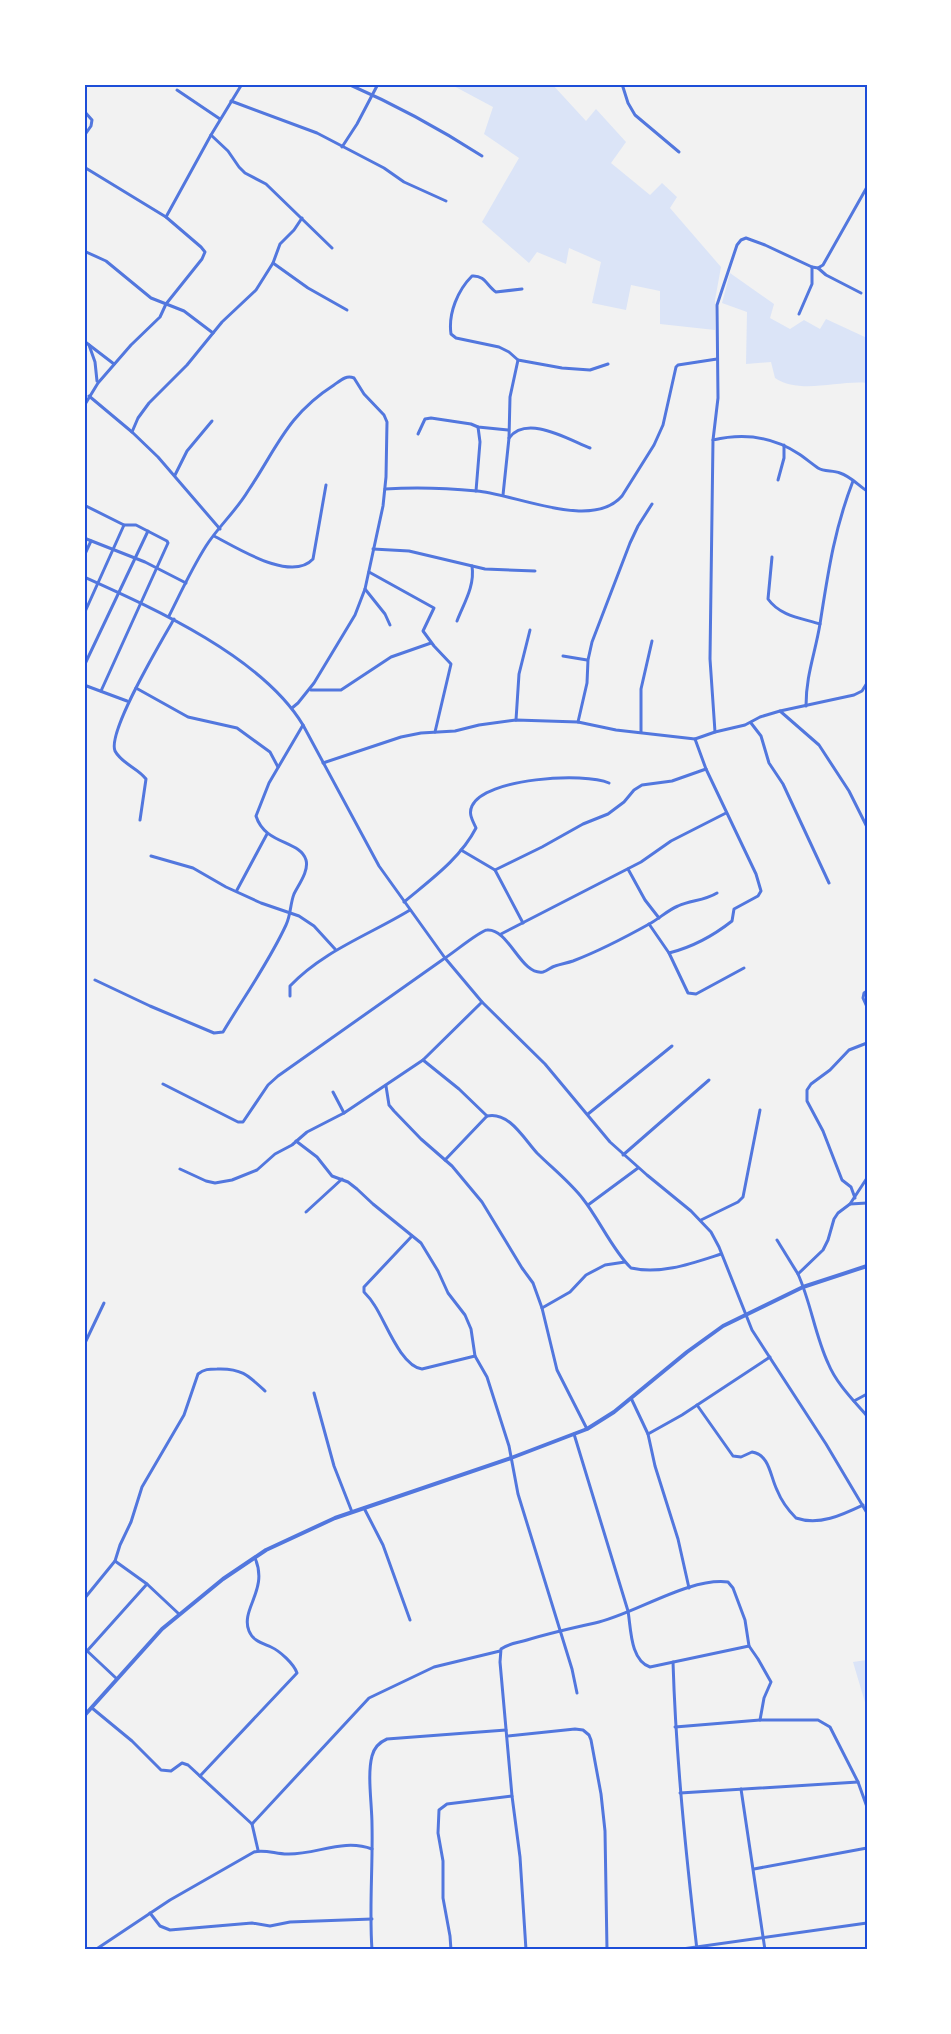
<svg xmlns="http://www.w3.org/2000/svg" width="951" height="2034" font-family="Manrope,sans-serif">
<rect width="100%" height="100%" fill="#f2f2f2"/>
<g fill="#dbe4f7">
<path d="M450 84H552L586 121 596 109 626 142 611 163 650 195 662 183 677 197 670 208 721 267 715 300V330L660 324V291L631 285 626 310 592 303 601 262 569 248 566 264 537 252 529 263 482 222 519 158 484 134 493 107Z"/>
<path d="M730 273 774 304 770 318 790 329 804 320 820 329 826 319 867 338V383C839 380 800 395 775 378L771 362 746 364 747 312 722 303Z"/>
<path d="M867 1660V1709L853 1662Z"/>
</g>
<g fill="none" stroke-linecap="round" stroke-linejoin="round">
<g stroke="#5277de" stroke-width="3">
<path d="M348 84C394 104 440 129 482 156"/>
<path d="M622 84 628 103 635 115 679 152"/>
<path d="M177 90 220 119"/>
<path d="M231 101 317 133 384 168 404 182 446 201"/>
<path d="M84 111 92 120 91 126 84 136"/>
<path d="M211 135 228 151 239 167 245 173 266 184 332 248"/>
<path d="M342 147 357 124 378 84"/>
<path d="M84 167 166 217 201 247 205 252 202 259 166 304 160 317 131 345 98 383 84 406"/>
<path d="M166 217 211 135 242 84"/>
<path d="M84 251 106 261 151 298 184 311 213 333"/>
<path d="M273 263 308 288 347 310"/>
<path d="M818 268 826 275 861 293"/>
<path d="M522 289 496 292C487 286 485 275 472 276 458 290 448 313 451 334L456 338 499 347 509 352 518 360 562 368 590 370 608 364"/>
<path d="M799 314 812 284V267"/>
<path d="M84 341 114 364"/>
<path d="M89 345 95 362 97 381"/>
<path d="M89 396 132 432 158 457 220 529"/>
<path d="M132 432 138 418 149 403 187 365 222 322 256 290 273 263 280 244 294 230 302 218"/>
<path d="M418 434 425 419 431 418 471 424 478 427 508 430"/>
<path d="M509 438C527 414 569 440 590 448"/>
<path d="M713 440 718 398 717 305 737 245 741 240 746 238 765 245 812 267 818 268 823 265 867 187"/>
<path d="M175 475 187 451 212 421"/>
<path d="M778 480 784 458V445"/>
<path d="M385 489C416 487 446 488 477 491 515 494 592 531 622 496L654 445 663 425 676 367 678 365 717 359"/>
<path d="M476 491 480 442 478 427"/>
<path d="M503 495 509 438 510 397 518 360"/>
<path d="M84 505 124 525H136L167 541 168 543 101 691"/>
<path d="M214 536C236 547 291 583 313 559L326 485"/>
<path d="M84 538 145 562 186 583"/>
<path d="M373 549 409 551 485 569 535 571"/>
<path d="M84 556 91 541"/>
<path d="M772 557 768 599C780 616 801 618 820 624"/>
<path d="M369 572 434 608 423 631 434 646 451 664 435 732"/>
<path d="M84 577C155 609 262 657 303 725L379 866 445 958 482 1002 545 1064 610 1142 647 1175 691 1211 711 1232 719 1247 752 1330 826 1444 867 1513"/>
<path d="M365 589 385 614 390 625"/>
<path d="M84 614 124 525"/>
<path d="M169 616C181 592 192 568 206 546 218 527 236 511 248 491 277 448 287 415 334 385 341 380 346 375 354 378L364 394 384 415 387 422 386 477 383 506 365 589 355 615 314 683 298 703 292 708"/>
<path d="M457 621C464 603 475 586 472 566"/>
<path d="M563 656 587 660"/>
<path d="M84 666 148 531"/>
<path d="M84 685 127 701"/>
<path d="M136 688 188 717 237 728 270 752 278 767"/>
<path d="M311 690H341L391 657 431 643"/>
<path d="M806 706C806 675 815 654 820 624 828 573 834 530 853 481"/>
<path d="M780 711 819 745 849 791 867 827"/>
<path d="M516 720 519 674 530 630"/>
<path d="M578 722 587 683 588 660 592 642 630 543 638 526 652 504"/>
<path d="M751 723 761 736 769 763 783 784 829 883"/>
<path d="M641 732V689L652 641"/>
<path d="M715 732 710 659 713 440C743 433 772 436 799 454 805 458 811 463 818 468 824 472 833 470 840 473 850 476 858 485 867 491"/>
<path d="M323 763 401 737 421 733 455 731 479 725 516 720 578 722 616 730 695 739 715 732 745 725 760 717 780 711 854 695 862 691 867 683"/>
<path d="M140 820 146 779C138 768 122 764 115 751 107 732 162 640 174 619"/>
<path d="M461 850 495 870 523 923"/>
<path d="M151 856 193 868 226 887 261 903 299 916 314 926 335 949"/>
<path d="M628 869 645 900 659 918"/>
<path d="M495 870 542 847 583 824 608 814 624 802 634 790 642 785 672 781 706 769"/>
<path d="M237 890 267 834"/>
<path d="M404 902C430 880 460 859 476 828 473 821 468 814 472 806 484 778 585 772 609 783"/>
<path d="M649 924 669 953C693 947 713 936 732 921L734 909 758 896 761 891 756 874 706 769 695 739"/>
<path d="M501 934 641 862 671 841 726 813"/>
<path d="M669 953 688 993 696 994 744 968"/>
<path d="M95 980 150 1006 214 1033 223 1032C244 997 269 962 286 925 291 915 290 904 294 894 299 884 309 871 306 860 300 840 265 845 256 816L269 783 303 725"/>
<path d="M867 991 864 993 863 998 867 1007"/>
<path d="M290 996V986C323 951 369 935 410 910"/>
<path d="M423 1060 459 1089 487 1116C509 1111 524 1139 537 1153 552 1168 570 1182 583 1199 599 1219 613 1251 631 1268 661 1275 693 1263 721 1254"/>
<path d="M163 1084 238 1122H243L268 1085 278 1076 445 958C453 953 481 930 487 930 509 928 521 976 543 972 547 971 551 967 555 966 561 964 567 963 573 961 599 951 626 937 651 923 660 918 668 910 678 906 691 900 704 901 717 893"/>
<path d="M386 1086 389 1105 394 1111 421 1139 452 1166 482 1202 522 1268 533 1283 542 1308 557 1370 587 1429"/>
<path d="M344 1113 423 1060 482 1002"/>
<path d="M588 1114 672 1046"/>
<path d="M296 1141 317 1157 332 1176 348 1182 357 1189 373 1204 421 1243 438 1271 448 1293 465 1315 471 1329 475 1356 487 1377 509 1446 518 1494 572 1669 577 1693"/>
<path d="M623 1155 709 1080"/>
<path d="M445 1160 487 1116"/>
<path d="M180 1169 206 1181 215 1183 232 1180 257 1170 275 1154 292 1145 307 1132 344 1113 333 1092"/>
<path d="M867 1178 850 1204 838 1213 834 1219 828 1240 823 1250 798 1274C811 1303 815 1335 828 1363 836 1383 853 1400 867 1416"/>
<path d="M855 1198 851 1187 842 1180 823 1131 807 1101V1090L811 1084 830 1070 849 1050 867 1043"/>
<path d="M850 1204 867 1203"/>
<path d="M588 1205 638 1168"/>
<path d="M306 1212 342 1179"/>
<path d="M701 1220 738 1202 743 1197 760 1110"/>
<path d="M412 1236 364 1287V1292C368 1296 372 1301 375 1306 386 1323 401 1366 422 1369L475 1356"/>
<path d="M777 1240 798 1274"/>
<path d="M542 1308 570 1292 586 1275 605 1265 625 1262"/>
<path d="M84 1345 104 1303"/>
<path d="M314 1393 334 1466 352 1512"/>
<path d="M631 1398 648 1434 655 1466 678 1539 689 1588"/>
<path d="M854 1401 867 1394"/>
<path d="M697 1405 733 1456 741 1457 752 1452C770 1455 770 1476 777 1490 781 1500 788 1510 796 1518 819 1526 842 1515 863 1505"/>
<path d="M574 1434 628 1611C631 1628 630 1660 650 1667L749 1646"/>
<path d="M648 1434 682 1415 770 1357"/>
<path d="M364 1508 383 1545 410 1620"/>
<path d="M115 1561 147 1584 179 1614"/>
<path d="M84 1599 115 1561 120 1545 131 1522 142 1487 184 1415 198 1374C204 1369 209 1369 217 1369 241 1368 248 1375 265 1391"/>
<path d="M84 1648 117 1679"/>
<path d="M87 1651 147 1584"/>
<path d="M673 1662C676 1759 686 1854 697 1950"/>
<path d="M92 1708 132 1741 161 1770 171 1771 182 1763 188 1765 252 1824 258 1850"/>
<path d="M675 1727 760 1720H818L830 1727 858 1782 867 1807"/>
<path d="M507 1736 575 1729 583 1730 589 1735 591 1740 601 1794 605 1831 607 1950"/>
<path d="M200 1776 297 1673C294 1664 280 1651 271 1647 262 1643 253 1641 249 1631 240 1609 269 1590 255 1558"/>
<path d="M741 1789 765 1950"/>
<path d="M680 1793 858 1782"/>
<path d="M252 1824 369 1698 434 1667 500 1651"/>
<path d="M754 1869 867 1848"/>
<path d="M150 1913 160 1926 170 1930 252 1923 270 1926 290 1922 372 1919"/>
<path d="M95 1950 170 1900 254 1852C264 1849 276 1854 287 1854 316 1855 343 1838 372 1849"/>
<path d="M372 1950C369 1908 373 1867 372 1825 372 1804 367 1775 372 1756 374 1748 380 1742 387 1739L506 1730"/>
<path d="M451 1950 450 1936 443 1898V1861L438 1833 439 1810 447 1804 512 1796"/>
<path d="M526 1950 520 1857 512 1796 500 1662 501 1649C509 1643 518 1643 527 1640 550 1633 572 1628 595 1623 633 1615 689 1577 728 1582L733 1588 745 1620 749 1646 758 1659 771 1682 764 1698 760 1720"/>
<path d="M675 1950 867 1923"/>
</g>
<path stroke="#5277de" stroke-width="4" d="M84 1716 162 1629 223 1579 266 1550 335 1518 511 1458 587 1429 614 1412 687 1352 723 1326 803 1287 867 1266"/>
</g>
<rect width="951" height="2034" fill="none" stroke="#ffffff" stroke-width="171"/>
<rect x="86" y="86" width="780" height="1862" fill="none" stroke="#1d4ed8" stroke-width="2"/>
</svg>
